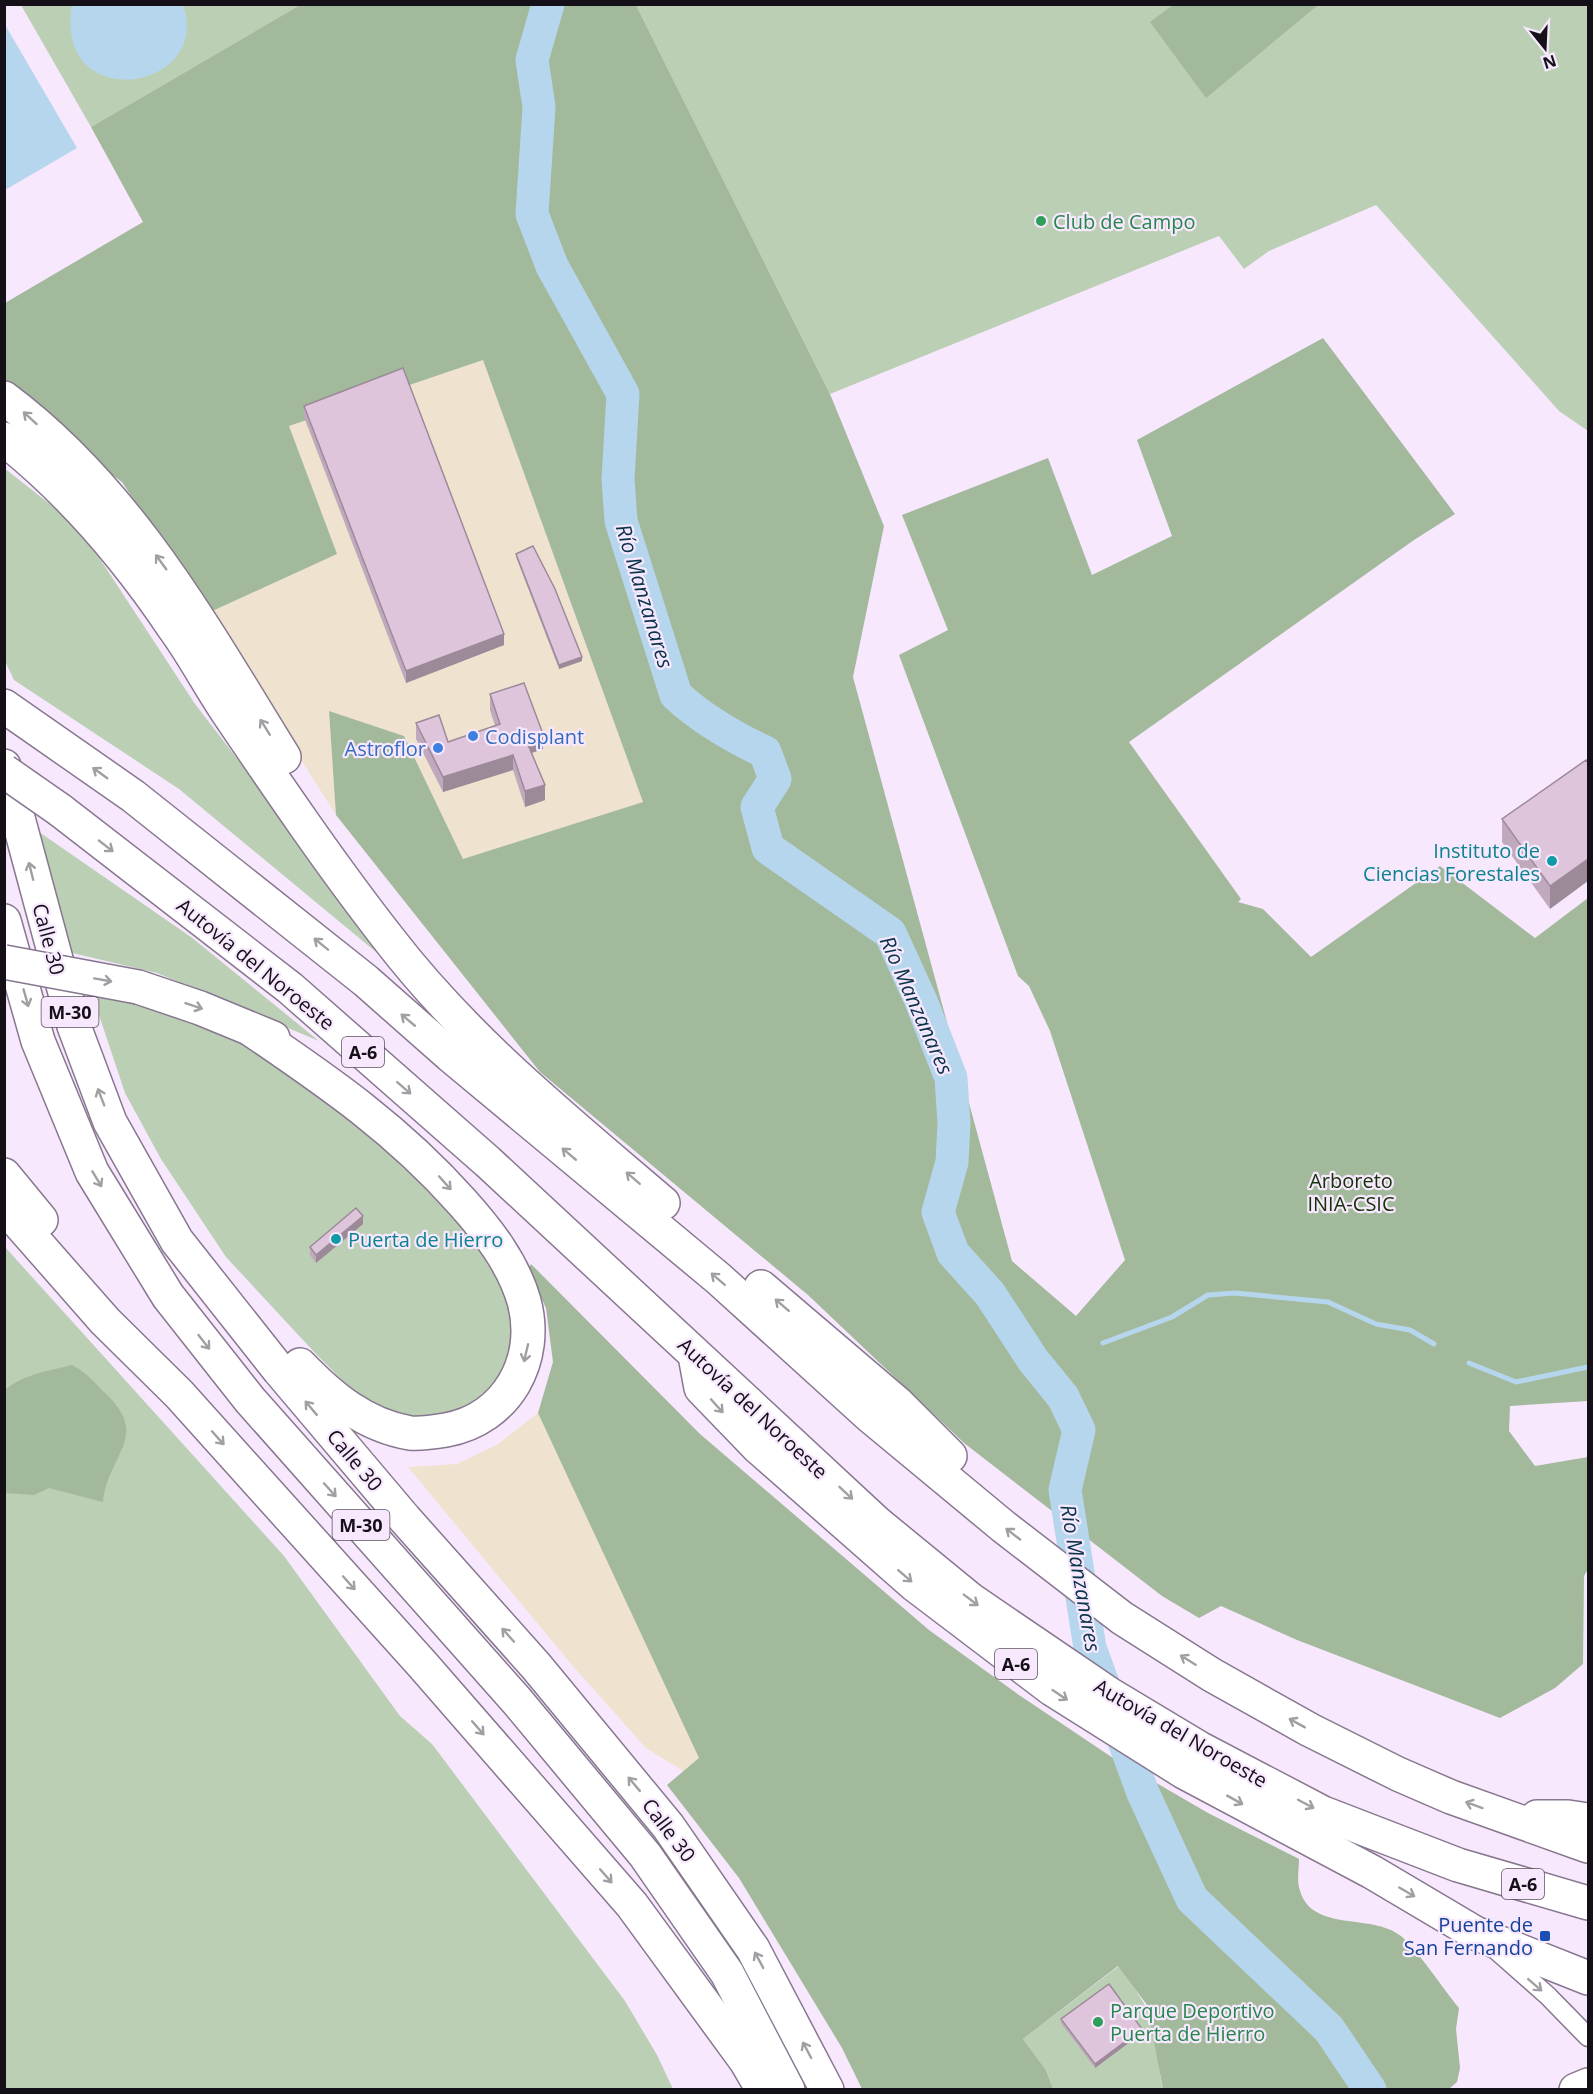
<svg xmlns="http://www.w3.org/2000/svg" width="1593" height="2094" font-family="'Open Sans',sans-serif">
<rect width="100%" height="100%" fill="#f7e8fd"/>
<g fill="#efe2ce">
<path d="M483 360 643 802 463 859 404 736 329 711 336 815 208 613 337 554 289 426Z"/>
<path d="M538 1413 700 1758 685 1772 646 1748 572 1665 408 1467 457 1464 498 1444Z"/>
</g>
<g fill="#bbcfb5">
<path d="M21 5H300L91 127Z"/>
<path d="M636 5H1588V431L1559 411 1376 205 1269 251 1244 269 1219 236 830 394Z"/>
<path d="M4 468 79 527 195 704 405 976 179 789 14 680 4 659Z"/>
<path d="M29 825 191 937 319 1041 157 973 64 951Z"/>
<path d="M92 994 137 1004 196 1020 263 1053 416 1170 495 1267 513 1308 510 1370 478 1406 427 1420 399 1418 357 1395 316 1354 226 1257 161 1159 125 1093Z"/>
<path d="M5 1247 284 1556 400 1716 432 1744 625 2001 657 2055 673 2089H5Z"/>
<path d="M1119 1966C1136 1990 1154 2013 1158 2044 1159 2060 1159 2073 1163 2089H1053L1046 2070 1023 2039Z"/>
</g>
<g fill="#a2b99c">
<path d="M300 5H636L830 394 884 526 853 677 1012 1261 1076 1316 1125 1260 1050 1031 1029 986 1018 976 899 655 948 630 902 515 1048 458 1092 575 1172 536 1137 440 1323 338 1455 514 1414 540 1129 742 1241 899 1238 902 1263 909 1311 957 1440 866 1535 938 1588 898V1401L1510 1406 1509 1431 1535 1466 1588 1457V1569L1584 1576 1583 1664 1555 1688 1500 1718 1297 1640 1221 1606 1199 1618 1162 1596 964 1443 808 1295 540 1072 336 815 329 711 404 736 463 859 643 802 483 360 289 426 337 554 208 613 122 482 5 395V303L143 222 91 127Z"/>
<path d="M1173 5 1174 4 1318 5 1206 98 1150 22Z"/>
<path d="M531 1264 700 1434 929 1630 1019 1695 1110 1756 1208 1813 1299 1859C1299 1868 1297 1879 1299 1887 1309 1934 1371 1912 1401 1936 1418 1950 1443 1989 1459 2008L1456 2029 1460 2068 1457 2082 1448 2090 1163 2089 1147 2005 1118 1966 1023 2039 1046 2070 1053 2089H862L842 2048 739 1878 667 1785 699 1758 538 1413 553 1362 546 1308 528 1270Z"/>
<path d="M72 1365C86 1372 93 1381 104 1392 152 1436 108 1454 103 1502L49 1488 34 1495 5 1493V1390C24 1374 48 1371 72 1365Z"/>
</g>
<g fill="#b6d6ed">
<path d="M72 5H183C213 92 53 116 72 5Z"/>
<path d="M4 23 77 148 5 190H4Z"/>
</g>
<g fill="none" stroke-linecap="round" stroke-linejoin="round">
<g stroke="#b6d6ed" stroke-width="5">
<path d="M1103 1343 1172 1317 1208 1295 1235 1293 1328 1302 1376 1324 1410 1330 1434 1344"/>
<path d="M1469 1363 1516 1382 1588 1367"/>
<path d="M1036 1365 1051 1363"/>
</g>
<path stroke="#b6d6ed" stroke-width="33" d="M548 4 532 60 539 107 532 214 552 266 623 394 618 479 621 521 676 695C702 719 733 737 765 752L775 779 757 807 768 848 890 933 921 1001 951 1078 954 1123 952 1162 938 1212 953 1253 990 1294 1033 1360 1063 1397 1079 1430 1065 1490 1090 1648 1143 1793 1192 1899 1329 2029 1370 2090"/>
<defs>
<path id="street" d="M1497 1951 1548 1996 1588 2037"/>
<g id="highway">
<path d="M4 398C129 491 204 628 284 757"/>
<path d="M4 439C71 492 127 558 174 628 193 654 208 683 226 710 278 787 331 865 388 938 466 1040 566 1120 663 1203"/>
<path d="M4 706 133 796 366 981 451 1056 719 1279 870 1416 1004 1527 1122 1618 1212 1675 1310 1730 1398 1774 1451 1797 1588 1846"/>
<path d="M4 766 74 1026 110 1122 177 1241 279 1370 405 1519 536 1666 668 1826 753 1949 827 2090"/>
<path d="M60 810 290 988 488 1162 877 1523 971 1600 1109 1694 1199 1748 1323 1813 1458 1865 1588 1903"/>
<path d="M4 921 38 1041 92 1172 168 1296 250 1400 517 1701 645 1855 727 1973 788 2090"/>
<path d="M138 987 200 1008 273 1038"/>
<path d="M252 1030C330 1083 398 1130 462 1202 488 1231 513 1263 524 1301 540 1360 507 1419 446 1430 434 1432 421 1434 410 1433 364 1425 331 1397 300 1365"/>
<path d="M4 1175 41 1220"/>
<path d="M4 1206 105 1321 179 1394 422 1664 632 1905 746 2061 763 2090"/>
<path d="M761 1287 897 1403 950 1456"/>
<path d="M696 1361 701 1388 758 1447 915 1585 1052 1689 1184 1772 1372 1872 1475 1933 1588 1978"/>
<path d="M1537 1817H1568L1588 1820"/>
<path d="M1576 2090 1588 2085"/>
</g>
</defs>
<use href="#street" stroke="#87778f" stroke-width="21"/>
<use href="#highway" stroke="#87778f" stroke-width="36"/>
<use href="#street" stroke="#fff" stroke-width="18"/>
<use href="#highway" stroke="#fff" stroke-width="33"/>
<defs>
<g id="highway-bridge">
<path d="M4 771 60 810"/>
<path d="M4 962 138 987"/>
</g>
</defs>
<use href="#highway-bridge" stroke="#87778f" stroke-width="36" stroke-linecap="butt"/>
<use href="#highway-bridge" stroke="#fff" stroke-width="33"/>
</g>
<g fill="#c0a9bc">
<path d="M304 406 504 645 406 683 304 417Z"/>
<path d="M516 554 582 661 559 669 516 557Z"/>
<path d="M490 694 543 749 531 753 545 800 525 807 513 770 443 792 416 739V723L448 742 495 726 490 710Z"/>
<path d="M1588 763 1550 909 1502 842V819Z"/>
<path d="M363 1224 316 1263 310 1255V1247Z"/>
<path d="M1061 2019 1142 2033 1095 2068 1061 2023Z"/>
</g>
<g fill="#9c8a99">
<path d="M504 634V645L406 683V671Z"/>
<path d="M582 657V661L559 669V665Z"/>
<path d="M543 734V749L526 755V740Z"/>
<path d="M513 755V770L443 792V777Z"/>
<path d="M545 785V800L525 807V791Z"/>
<path d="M1588 859V881L1550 909V886Z"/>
<path d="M363 1216V1224L316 1263V1255Z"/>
<path d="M1142 2029V2033L1095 2068V2064Z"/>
</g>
<g fill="#dfc5db" stroke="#9c8a99" stroke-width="1.5">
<path d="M403 368 504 634 406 671 304 406Z"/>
<path d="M533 546 555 589 582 657 559 665 516 554Z"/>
<path d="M524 683 543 734 526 740 545 785 525 791 513 755 443 777 416 723 439 715 448 742 500 724 490 694Z"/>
<path d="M1586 760 1588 763V859L1550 886 1502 819Z"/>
<path d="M356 1208 363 1216 316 1255 310 1247Z"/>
<path d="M1109 1984 1142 2029 1095 2064 1061 2019Z"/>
</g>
<defs><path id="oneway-shaft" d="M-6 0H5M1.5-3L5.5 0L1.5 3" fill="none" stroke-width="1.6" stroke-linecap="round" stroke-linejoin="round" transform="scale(1.5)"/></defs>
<g stroke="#a19fa3">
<use href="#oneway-shaft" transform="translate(30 418) rotate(-138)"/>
<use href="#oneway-shaft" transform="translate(161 562) rotate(-126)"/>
<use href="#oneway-shaft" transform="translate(265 727) rotate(-122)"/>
<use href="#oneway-shaft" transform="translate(100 773) rotate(-144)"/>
<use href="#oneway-shaft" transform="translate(106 846) rotate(38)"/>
<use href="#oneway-shaft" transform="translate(31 871) rotate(-104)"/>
<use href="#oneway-shaft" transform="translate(321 944) rotate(-141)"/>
<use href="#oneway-shaft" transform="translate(103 980) rotate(10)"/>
<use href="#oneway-shaft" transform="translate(26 998) rotate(74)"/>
<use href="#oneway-shaft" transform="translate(194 1006) rotate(19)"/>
<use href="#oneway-shaft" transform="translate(408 1020) rotate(-140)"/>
<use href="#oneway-shaft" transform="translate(404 1088) rotate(41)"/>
<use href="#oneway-shaft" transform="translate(101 1097) rotate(-111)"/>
<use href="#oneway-shaft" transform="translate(569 1154) rotate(-140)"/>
<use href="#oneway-shaft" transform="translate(633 1178) rotate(-139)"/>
<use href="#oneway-shaft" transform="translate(97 1179) rotate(59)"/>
<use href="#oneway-shaft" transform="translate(445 1183) rotate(48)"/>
<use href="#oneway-shaft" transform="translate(718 1279) rotate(-139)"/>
<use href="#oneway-shaft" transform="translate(782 1305) rotate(-139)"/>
<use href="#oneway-shaft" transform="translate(204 1342) rotate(52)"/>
<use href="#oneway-shaft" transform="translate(526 1353) rotate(103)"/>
<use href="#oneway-shaft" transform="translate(717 1406) rotate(48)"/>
<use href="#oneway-shaft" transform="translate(311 1408) rotate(-130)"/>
<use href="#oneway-shaft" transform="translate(218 1438) rotate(48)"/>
<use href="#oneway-shaft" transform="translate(330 1490) rotate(48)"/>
<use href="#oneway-shaft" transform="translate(846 1493) rotate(43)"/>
<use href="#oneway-shaft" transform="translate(1013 1534) rotate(-142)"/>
<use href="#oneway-shaft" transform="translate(905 1576) rotate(41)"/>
<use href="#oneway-shaft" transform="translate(349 1583) rotate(48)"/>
<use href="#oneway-shaft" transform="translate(971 1600) rotate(37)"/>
<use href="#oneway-shaft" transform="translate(508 1635) rotate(-132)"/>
<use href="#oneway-shaft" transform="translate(1188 1660) rotate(-148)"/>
<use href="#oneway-shaft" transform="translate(1060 1695) rotate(34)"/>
<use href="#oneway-shaft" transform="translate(1297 1723) rotate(-151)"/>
<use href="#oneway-shaft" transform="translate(478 1728) rotate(49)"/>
<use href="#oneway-shaft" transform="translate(634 1784) rotate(-130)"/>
<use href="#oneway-shaft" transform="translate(1235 1800) rotate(29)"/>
<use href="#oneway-shaft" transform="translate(1306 1804) rotate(28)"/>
<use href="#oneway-shaft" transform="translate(1474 1805) rotate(-160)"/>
<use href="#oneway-shaft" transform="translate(606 1876) rotate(49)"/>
<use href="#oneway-shaft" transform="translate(1407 1892) rotate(30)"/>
<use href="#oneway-shaft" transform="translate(759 1960) rotate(-118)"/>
<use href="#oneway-shaft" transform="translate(1535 1985) rotate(41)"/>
<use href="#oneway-shaft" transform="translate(807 2050) rotate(-118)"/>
</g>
<g fill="#2e9e5b" stroke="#f7e8fd" stroke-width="2">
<circle cx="1041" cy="221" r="6"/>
<circle cx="1098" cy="2022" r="6"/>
</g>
<g fill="#3f7fe0" stroke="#f7e8fd" stroke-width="2">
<circle cx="473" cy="736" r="6"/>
<circle cx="438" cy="748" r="6"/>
</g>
<g fill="#0f9aa8" stroke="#f7e8fd" stroke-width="2">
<circle cx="1552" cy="861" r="6"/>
<circle cx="336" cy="1239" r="6"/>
</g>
<rect fill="#1a4fb4" stroke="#f7e8fd" stroke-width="2" x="1539" y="1930" width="12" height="12" rx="3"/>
<g text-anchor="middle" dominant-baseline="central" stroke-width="4.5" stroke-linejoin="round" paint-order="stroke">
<g fill="#f7e8fd" stroke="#59505d" stroke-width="1.5">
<rect x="41.5" y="997" width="57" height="30" rx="4.5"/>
<rect x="342" y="1037" width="42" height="30" rx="4.5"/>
<rect x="332.5" y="1510" width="57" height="30" rx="4.5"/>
<rect x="995" y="1649" width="42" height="30" rx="4.5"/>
<rect x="1502" y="1869" width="42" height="30" rx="4.5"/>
</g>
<g font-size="18" font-weight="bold" fill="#150f18">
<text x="70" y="1012">M-30</text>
<text x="363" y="1052">A-6</text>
<text x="361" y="1525">M-30</text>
<text x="1016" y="1664">A-6</text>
<text x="1523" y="1884">A-6</text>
</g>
<g font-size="20" fill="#27864d" stroke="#f7e8fd" text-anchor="start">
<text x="1053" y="221">Club de Campo</text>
<text x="1110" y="2010">Parque Deportivo<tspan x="1110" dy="23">Puerta de Hierro</tspan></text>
</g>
<g font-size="20" fill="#366cbe" stroke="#f7e8fd" text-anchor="start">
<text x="485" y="736">Codisplant</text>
<text x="426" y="748" text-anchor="end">Astroflor</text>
</g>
<g font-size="20" fill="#0d838f" stroke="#f7e8fd" text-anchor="end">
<text x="1540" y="850">Instituto de<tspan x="1540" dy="23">Ciencias Forestales</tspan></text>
<text x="348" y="1239" text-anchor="start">Puerta de Hierro</text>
</g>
<g font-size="20" fill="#150f18" stroke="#f7e8fd">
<text transform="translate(49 939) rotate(75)">Calle 30</text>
<text transform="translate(256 964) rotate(39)">Autovía del Noroeste</text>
<text transform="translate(753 1408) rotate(43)">Autovía del Noroeste</text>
<text transform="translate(355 1460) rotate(50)">Calle 30</text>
<text transform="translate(1181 1733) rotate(30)">Autovía del Noroeste</text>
<text transform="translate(669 1830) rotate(53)">Calle 30</text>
</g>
<g font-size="20" fill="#133207" stroke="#f7e8fd">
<text x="1351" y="1180">Arboreto<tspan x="1351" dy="23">INIA-CSIC</tspan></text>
</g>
<g font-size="20" fill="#164399" stroke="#f7e8fd" text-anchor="end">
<text x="1533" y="1924">Puente de<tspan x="1533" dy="23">San Fernando</tspan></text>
</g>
<g font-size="21" font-style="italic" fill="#09344b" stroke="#f7e8fd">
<text transform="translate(645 596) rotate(73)">Río Manzanares</text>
<text transform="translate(917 1005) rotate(66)">Río Manzanares</text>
<text transform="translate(1081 1578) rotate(80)">Río Manzanares</text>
</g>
</g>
<rect width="1593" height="2094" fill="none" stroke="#150f18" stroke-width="12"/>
<g transform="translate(1545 48) rotate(162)" stroke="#f7e8fd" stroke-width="4.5" paint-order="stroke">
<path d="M0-4.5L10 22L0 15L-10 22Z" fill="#150f18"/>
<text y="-9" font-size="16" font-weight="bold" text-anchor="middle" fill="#150f18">N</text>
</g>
</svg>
